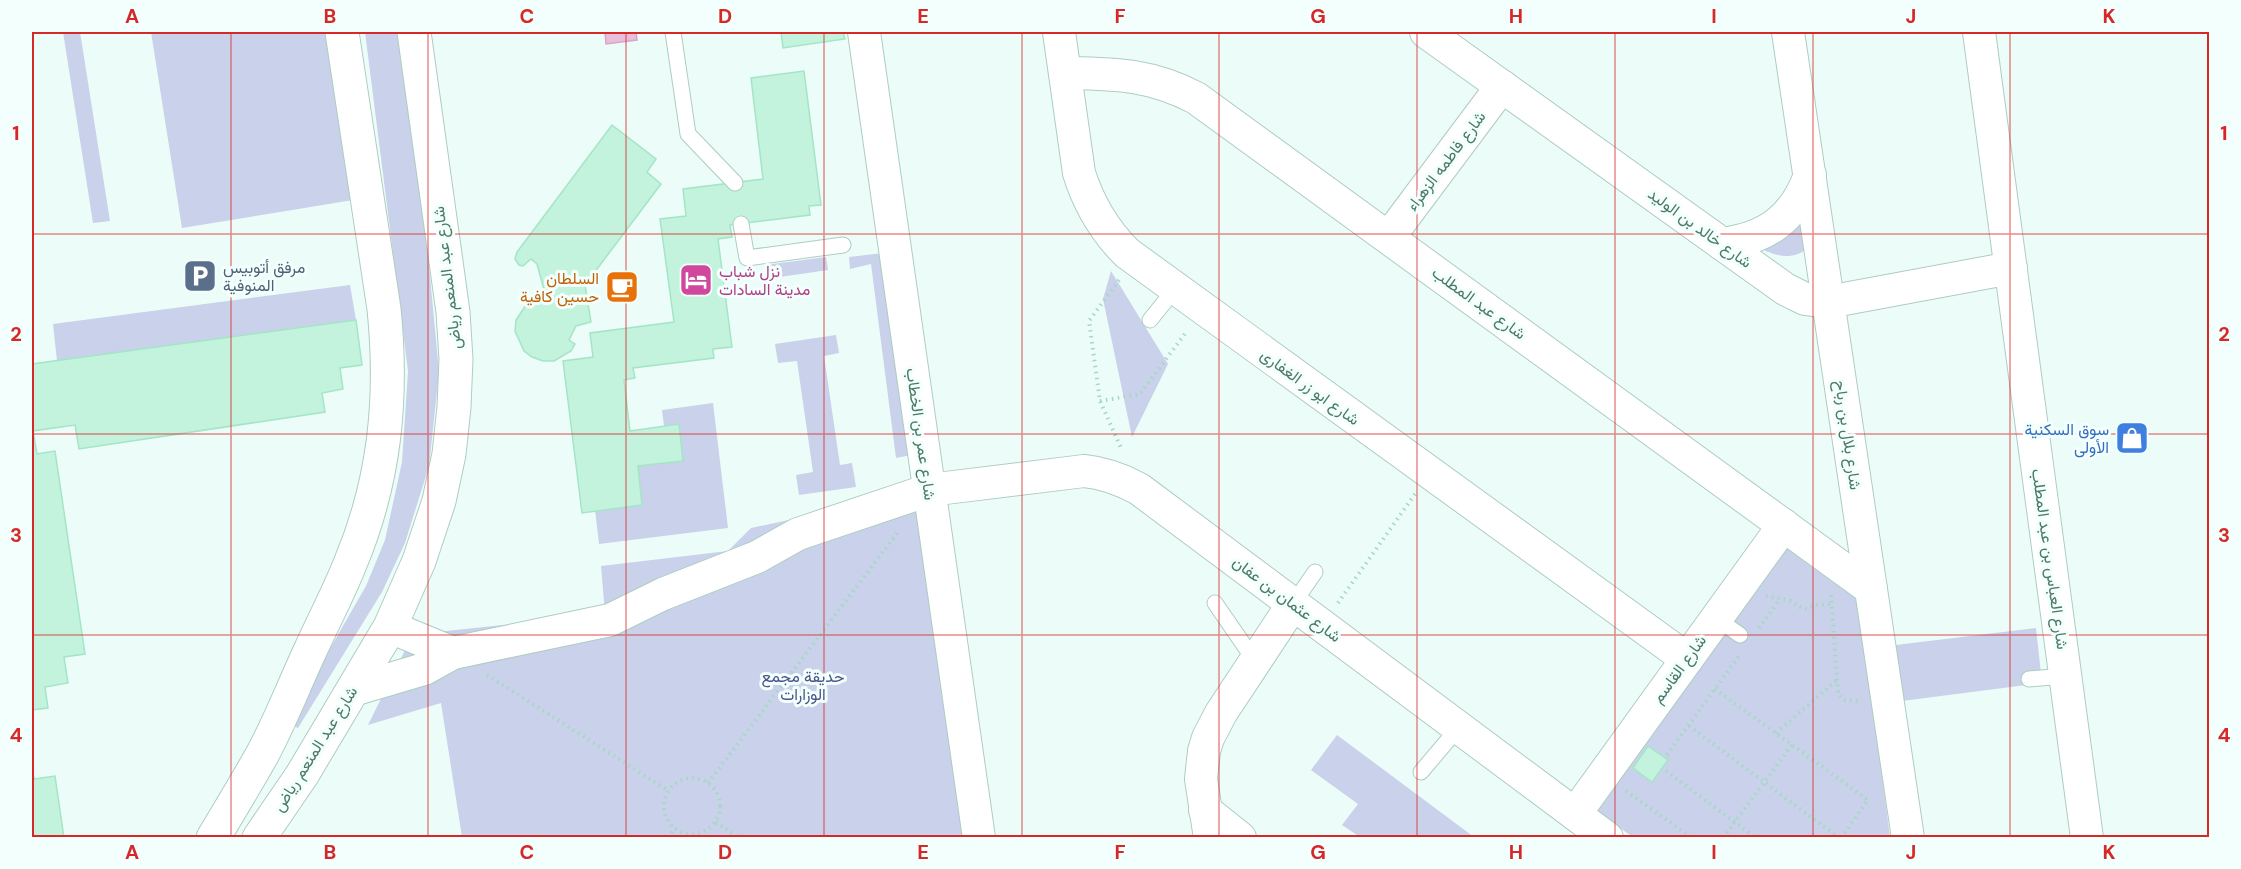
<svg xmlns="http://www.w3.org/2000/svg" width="2241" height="869" font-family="'DM Sans',Vazirmatn,sans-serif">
<rect width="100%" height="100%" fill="#ecfdf9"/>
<g fill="#c9d1eb">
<path d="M63 32H80L110 221 93 223Z"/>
<path d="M151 32H331L353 200 182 228Z"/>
<path d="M365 32H398L422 192 436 340 439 372 429 466 405 543 382 592 298 728 287 723 366 586 385 540 402 462 408 371Z"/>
<path d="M1802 203 1809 247C1791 263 1771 255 1753 244Z"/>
<path d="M883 253 911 455 896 458 871 264 850 269 849 257Z"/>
<path d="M826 257 828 270 766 279 765 265Z"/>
<path d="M1111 271 1168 364 1132 437 1103 299Z"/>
<path d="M350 285 356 320 57 361 53 324Z"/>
<path d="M836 335 839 353 824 356 840 465 852 463 856 487 799 495 796 475 813 472 797 361 778 363 775 344Z"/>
<path d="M713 403 728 528 599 544 595 510 642 505 638 466 683 461 678 424 664 426 662 410Z"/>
<path d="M929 490 979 837H462L441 703 368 725 414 632 427 633 605 614 601 566 728 551 751 528Z"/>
<path d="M1785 546 1843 577 1860 607 1890 837H1633L1587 805Z"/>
<path d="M2036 628 2042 683 1902 701 1896 645Z"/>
<path d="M1337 735 1474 837H1360L1342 825 1358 804 1311 770Z"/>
</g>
<path fill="#e7bfdb" stroke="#d9a5c8" stroke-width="1.5" d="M605 32H636L637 40 606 44Z"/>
<g fill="#c3f2dd" stroke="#a4e5c7" stroke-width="1.5">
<path d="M781 32H843L845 39 783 48Z"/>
<path d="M804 71 821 205 809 206 810 215 730 225 732 237 718 239 732 347 713 349 714 358 633 368 635 378 624 380 630 431 679 424 683 461 638 466 642 505 582 513 563 361 593 357 590 333 674 322 660 219 686 216 683 189 763 179 751 78Z"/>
<path d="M612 125 656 159 647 172 661 184 585 285 591 322 576 326 569 340 575 344 571 351 554 361H543L532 357 524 351 515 331 516 320 528 302 536 296 546 297 537 264 531 259 523 266 519 265 515 259 517 252Z"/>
<path d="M356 320 362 365 340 368 343 389 322 393 325 412 79 449 75 425 33 431 37 454 55 451 85 654 64 657 68 683 45 687 48 708 32 710V364Z"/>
<path d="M1648 746 1668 760 1652 782 1633 768Z"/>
<path d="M32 765 34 779 55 776 64 838H32Z"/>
</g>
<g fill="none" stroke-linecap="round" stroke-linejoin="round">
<defs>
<g id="service">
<path d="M673 32 688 134 735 183"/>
<path d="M741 224 747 258 843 245"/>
<path d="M1150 320 1175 289"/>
<path d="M1215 603 1255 661"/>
<path d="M1293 604 1315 572"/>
<path d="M1716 618 1740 635"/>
<path d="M2029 679 2065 676"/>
<path d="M1421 772 1459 727"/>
</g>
<g id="minor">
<path d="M864 32 979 838"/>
<path d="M1059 32 1079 173C1089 205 1104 230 1127 253L1687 659"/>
<path d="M1426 32 1785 289 1805 299 1828 302 2011 268"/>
<path d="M1788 32 1908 838"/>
<path d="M1979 32 2087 838"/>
<path d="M1065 73C1116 74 1150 74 1196 98L1871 589"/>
<path d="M1389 237 1502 86"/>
<path d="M1722 244C1767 238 1794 219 1810 175"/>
<path d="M390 627 453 653"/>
<path d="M353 690 424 669 453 653 610 620 663 594 757 557 798 534 929 490 1084 471C1105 473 1121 479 1139 489L1607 838"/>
<path d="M1205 810 1240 838"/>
<path d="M1575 814 1784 525"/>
<path d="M1210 838 1201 779 1204 751 1208 738 1221 713 1293 604"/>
</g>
<g id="tertiary">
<path d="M213 838C230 810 246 783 262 755 280 722 294 685 310 651 323 622 338 594 350 564 385 481 393 398 384 309L342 32"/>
<path d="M259 838 302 775 390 627 419 561 439 501 449 454 454 407 456 359 453 312 414 32"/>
</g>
</defs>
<use href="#service" stroke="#adcdc1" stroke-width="17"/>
<use href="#minor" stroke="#adcdc1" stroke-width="34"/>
<use href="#tertiary" stroke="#adcdc1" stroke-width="35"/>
<g stroke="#a5d8c1" stroke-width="4" stroke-dasharray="1.5 4.5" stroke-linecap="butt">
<path d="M1119 280 1089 321 1100 401 1122 450"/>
<path d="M1100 401 1140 394 1187 331"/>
<path d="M1831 595 1838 694 1843 700 1860 701"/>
<path d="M1766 596 1791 601 1799 607 1807 609 1816 605 1831 604"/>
<path d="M1338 603 1415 494"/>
<path d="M1759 628 1780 599"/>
<path d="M487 675 669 791"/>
<path d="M1715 689 1868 800 1841 838"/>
<path d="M1689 726 1839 838"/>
<path d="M1776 733 1836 681"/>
<path d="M1667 755 1741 653"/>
<path d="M1666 771 1756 838"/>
<circle cx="692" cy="806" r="28"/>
<path d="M708 783 898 532"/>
<path d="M1626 791 1692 838"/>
<path d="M716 822 739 838"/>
<path d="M668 838 675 828"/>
<path d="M1723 838 1792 745"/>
</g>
<use href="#service" stroke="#fff" stroke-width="15"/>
<use href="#minor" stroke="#fff" stroke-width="32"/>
<use href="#tertiary" stroke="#fff" stroke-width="33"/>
</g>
<path fill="none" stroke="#d62828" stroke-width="1.5" stroke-opacity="0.55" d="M231 32V838M428 32V838M626 32V838M824 32V838M1022 32V838M1219 32V838M1417 32V838M1615 32V838M1813 32V838M2010 32V838M32 234H2210M32 434H2210M32 635H2210"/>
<defs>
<symbol id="parking-square" viewBox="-11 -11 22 22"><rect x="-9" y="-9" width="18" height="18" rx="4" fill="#5c6f8a" stroke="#f2fffc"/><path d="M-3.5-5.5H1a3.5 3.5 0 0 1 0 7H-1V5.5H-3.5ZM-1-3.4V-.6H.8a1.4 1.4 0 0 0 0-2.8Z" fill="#fff"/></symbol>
<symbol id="hotel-square" viewBox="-11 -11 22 22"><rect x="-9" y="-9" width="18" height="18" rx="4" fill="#d1479c" stroke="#f2fffc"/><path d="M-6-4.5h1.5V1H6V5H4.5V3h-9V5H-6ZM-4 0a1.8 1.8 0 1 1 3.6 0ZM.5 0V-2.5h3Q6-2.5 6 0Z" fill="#fff"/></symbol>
<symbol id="cafe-square" viewBox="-11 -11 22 22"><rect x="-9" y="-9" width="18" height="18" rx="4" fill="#e8710a" stroke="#f2fffc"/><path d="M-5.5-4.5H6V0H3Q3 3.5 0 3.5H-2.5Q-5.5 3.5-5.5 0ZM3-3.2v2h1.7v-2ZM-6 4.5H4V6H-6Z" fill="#fff"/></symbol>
<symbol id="shop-square" viewBox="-11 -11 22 22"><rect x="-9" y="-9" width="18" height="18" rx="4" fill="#3f7fe0" stroke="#f2fffc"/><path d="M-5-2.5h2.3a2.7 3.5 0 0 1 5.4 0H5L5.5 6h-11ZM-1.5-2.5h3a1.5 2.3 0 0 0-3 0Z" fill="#fff"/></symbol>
</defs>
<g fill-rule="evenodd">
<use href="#parking-square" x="181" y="257" width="38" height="38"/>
<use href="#hotel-square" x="677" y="261" width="38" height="38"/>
<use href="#cafe-square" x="603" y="268" width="38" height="38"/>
<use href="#shop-square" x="2113" y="419" width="38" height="38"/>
</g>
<g text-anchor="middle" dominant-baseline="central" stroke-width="6" stroke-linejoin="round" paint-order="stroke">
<g font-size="16" fill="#4d7964" stroke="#f2fffc">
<text transform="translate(1446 161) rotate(-53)">شارع فاطمه الزهراء</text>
<text transform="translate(1700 228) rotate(36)">شارع خالد بن الوليد</text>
<text transform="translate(447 278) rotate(-97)">شارع عبد المنعم رياض</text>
<text transform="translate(1479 303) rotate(36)">شارع عبد المطلب</text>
<text transform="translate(1310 387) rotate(36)">شارع ابو زر الغفارى</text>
<text transform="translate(921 434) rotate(82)">شارع عمر بن الخطاب</text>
<text transform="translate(1848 435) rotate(82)">شارع بلال بن رباح</text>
<text transform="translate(2050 559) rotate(82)">شارع العباس بن عبد المطلب</text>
<text transform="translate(1287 599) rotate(37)">شارع عثمان بن عفان</text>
<text transform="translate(1679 669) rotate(-54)">شارع القاسم</text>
<text transform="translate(315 749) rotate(-58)">شارع عبد المنعم رياض</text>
</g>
<g font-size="16" fill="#4e5e75" stroke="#f2fffc" text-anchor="start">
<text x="223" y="267">مرفق أتوبيس<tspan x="223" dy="18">المنوفية</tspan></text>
</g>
<g font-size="16" fill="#b23c85" stroke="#f2fffc" text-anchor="start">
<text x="719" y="271">نزل شباب<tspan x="719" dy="18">مدينة السادات</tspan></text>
</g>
<g font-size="16" fill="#c56008" stroke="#f2fffc" text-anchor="end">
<text x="599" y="278">السلطان<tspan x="599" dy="18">حسين كافية</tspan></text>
</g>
<g font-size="16" fill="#366cbe" stroke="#f2fffc" text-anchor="end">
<text x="2109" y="429">سوق السكنية<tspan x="2109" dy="18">الأولى</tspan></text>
</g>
<g font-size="16" fill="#4b538a" stroke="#f2fffc">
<text x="803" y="676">حديقة مجمع<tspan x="803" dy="18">الوزارات</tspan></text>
</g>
</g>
<rect width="2241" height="869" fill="none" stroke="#f2fffc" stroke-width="66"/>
<rect x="33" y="33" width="2175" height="803" fill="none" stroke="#d62828" stroke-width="2"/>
<g font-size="20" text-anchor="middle" font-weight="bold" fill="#d62828">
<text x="132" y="23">A</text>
<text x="330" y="23">B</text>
<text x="527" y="23">C</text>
<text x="725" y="23">D</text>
<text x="923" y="23">E</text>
<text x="1120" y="23">F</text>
<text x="1318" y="23">G</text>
<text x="1516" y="23">H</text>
<text x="1714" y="23">I</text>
<text x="1911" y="23">J</text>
<text x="2109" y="23">K</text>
<text x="16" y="140">1</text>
<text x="2224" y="140">1</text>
<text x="16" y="341">2</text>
<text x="2224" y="341">2</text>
<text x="16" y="542">3</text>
<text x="2224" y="542">3</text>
<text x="16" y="742">4</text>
<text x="2224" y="742">4</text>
<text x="132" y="859">A</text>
<text x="330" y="859">B</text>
<text x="527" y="859">C</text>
<text x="725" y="859">D</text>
<text x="923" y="859">E</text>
<text x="1120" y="859">F</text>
<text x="1318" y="859">G</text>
<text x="1516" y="859">H</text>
<text x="1714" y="859">I</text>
<text x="1911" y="859">J</text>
<text x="2109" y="859">K</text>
</g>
</svg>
